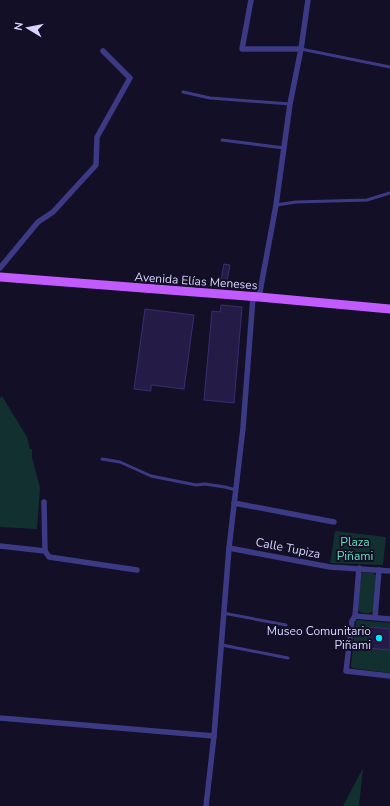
<svg xmlns="http://www.w3.org/2000/svg" width="390" height="806" font-family="'Nunito Sans',sans-serif">
<rect width="100%" height="100%" fill="#130f26"/>
<g fill="#12302f">
<path d="M2 396 27 437 30 449H32V457L40 488 37 529 0 527V398Z"/>
<path d="M335 531 386 537 383 565 330 563Z"/>
<path d="M363 572 373 573 376 575 373 611C369 615 361 614 358 610L361 574Z"/>
<path d="M357 620 390 623V673L352 668 351 666 356 621Z"/>
<path d="M363 768 359 806H343Z"/>
</g>
<g fill="#241b47" stroke="#3b2d73">
<path d="M224 264 230 265 226 286 220 285Z"/>
<path d="M221 305 242 307 234 403 204 400 212 311 220 312Z"/>
<path d="M145 309 194 315 184 389 151 385V391L134 389Z"/>
<path d="M370 627 390 629V650L368 648Z"/>
</g>
<g fill="none" stroke-linecap="round" stroke-linejoin="round">
<g stroke="#3d3a85" stroke-width="3">
<path d="M301 49 390 67"/>
<path d="M183 92 210 98 290 104"/>
<path d="M222 140 284 148"/>
<path d="M276 205 296 202 367 200 390 193"/>
<path d="M102 459 120 462 151 476 196 485 205 484 225 487 236 490"/>
<path d="M223 613 286 625"/>
<path d="M222 645 288 658"/>
</g>
<g stroke="#3d3a85" stroke-width="5.5">
<path d="M251 0 242 49H301"/>
<path d="M0 268 38 222 53 212 96 165 97 137 130 78 103 51"/>
<path d="M259 297 276 205 290 104 301 49 308 0"/>
<path d="M44 502 45 551 49 557 137 570"/>
<path d="M234 503 334 522"/>
<path d="M0 546 45 551"/>
<path d="M229 548 330 567 390 571"/>
<path d="M359 568 355 616 352 621 346 671 390 676"/>
<path d="M355 616 390 619"/>
<path d="M375 617 379 570"/>
<path d="M0 718 214 736"/>
<path d="M206 806 214 736 229 548 243 428 253 297"/>
</g>
<path stroke="#c25bff" stroke-width="9" d="M0 277 259 297 390 309"/>
</g>
<circle fill="#00e5ff" stroke="#130f26" stroke-width="1.5" cx="379" cy="638" r="4"/>
<g text-anchor="middle" dominant-baseline="central" stroke-width="4" stroke-linejoin="round" paint-order="stroke">
<g font-size="12" fill="#d9d4ff" stroke="#130f26">
<text transform="translate(196 281) rotate(4)">Avenida Elías Meneses</text>
<text transform="translate(288 548) rotate(11)">Calle Tupiza</text>
</g>
<g font-size="12" fill="#5fe0c0" stroke="#130f26">
<text x="355" y="542">Plaza<tspan x="355" dy="14">Piñami</tspan></text>
</g>
<g font-size="12" fill="#d9d4ff" stroke="#130f26" text-anchor="end">
<text x="371" y="631">Museo Comunitario<tspan x="371" dy="14">Piñami</tspan></text>
</g>
</g>
<g transform="translate(28 28) rotate(280)" stroke="#130f26" stroke-width="3" paint-order="stroke">
<path d="M0-3L7 15L0 10L-7 15Z" fill="#d9d4ff"/>
<text y="-6" font-size="11" font-weight="bold" text-anchor="middle" fill="#d9d4ff">N</text>
</g>
</svg>
